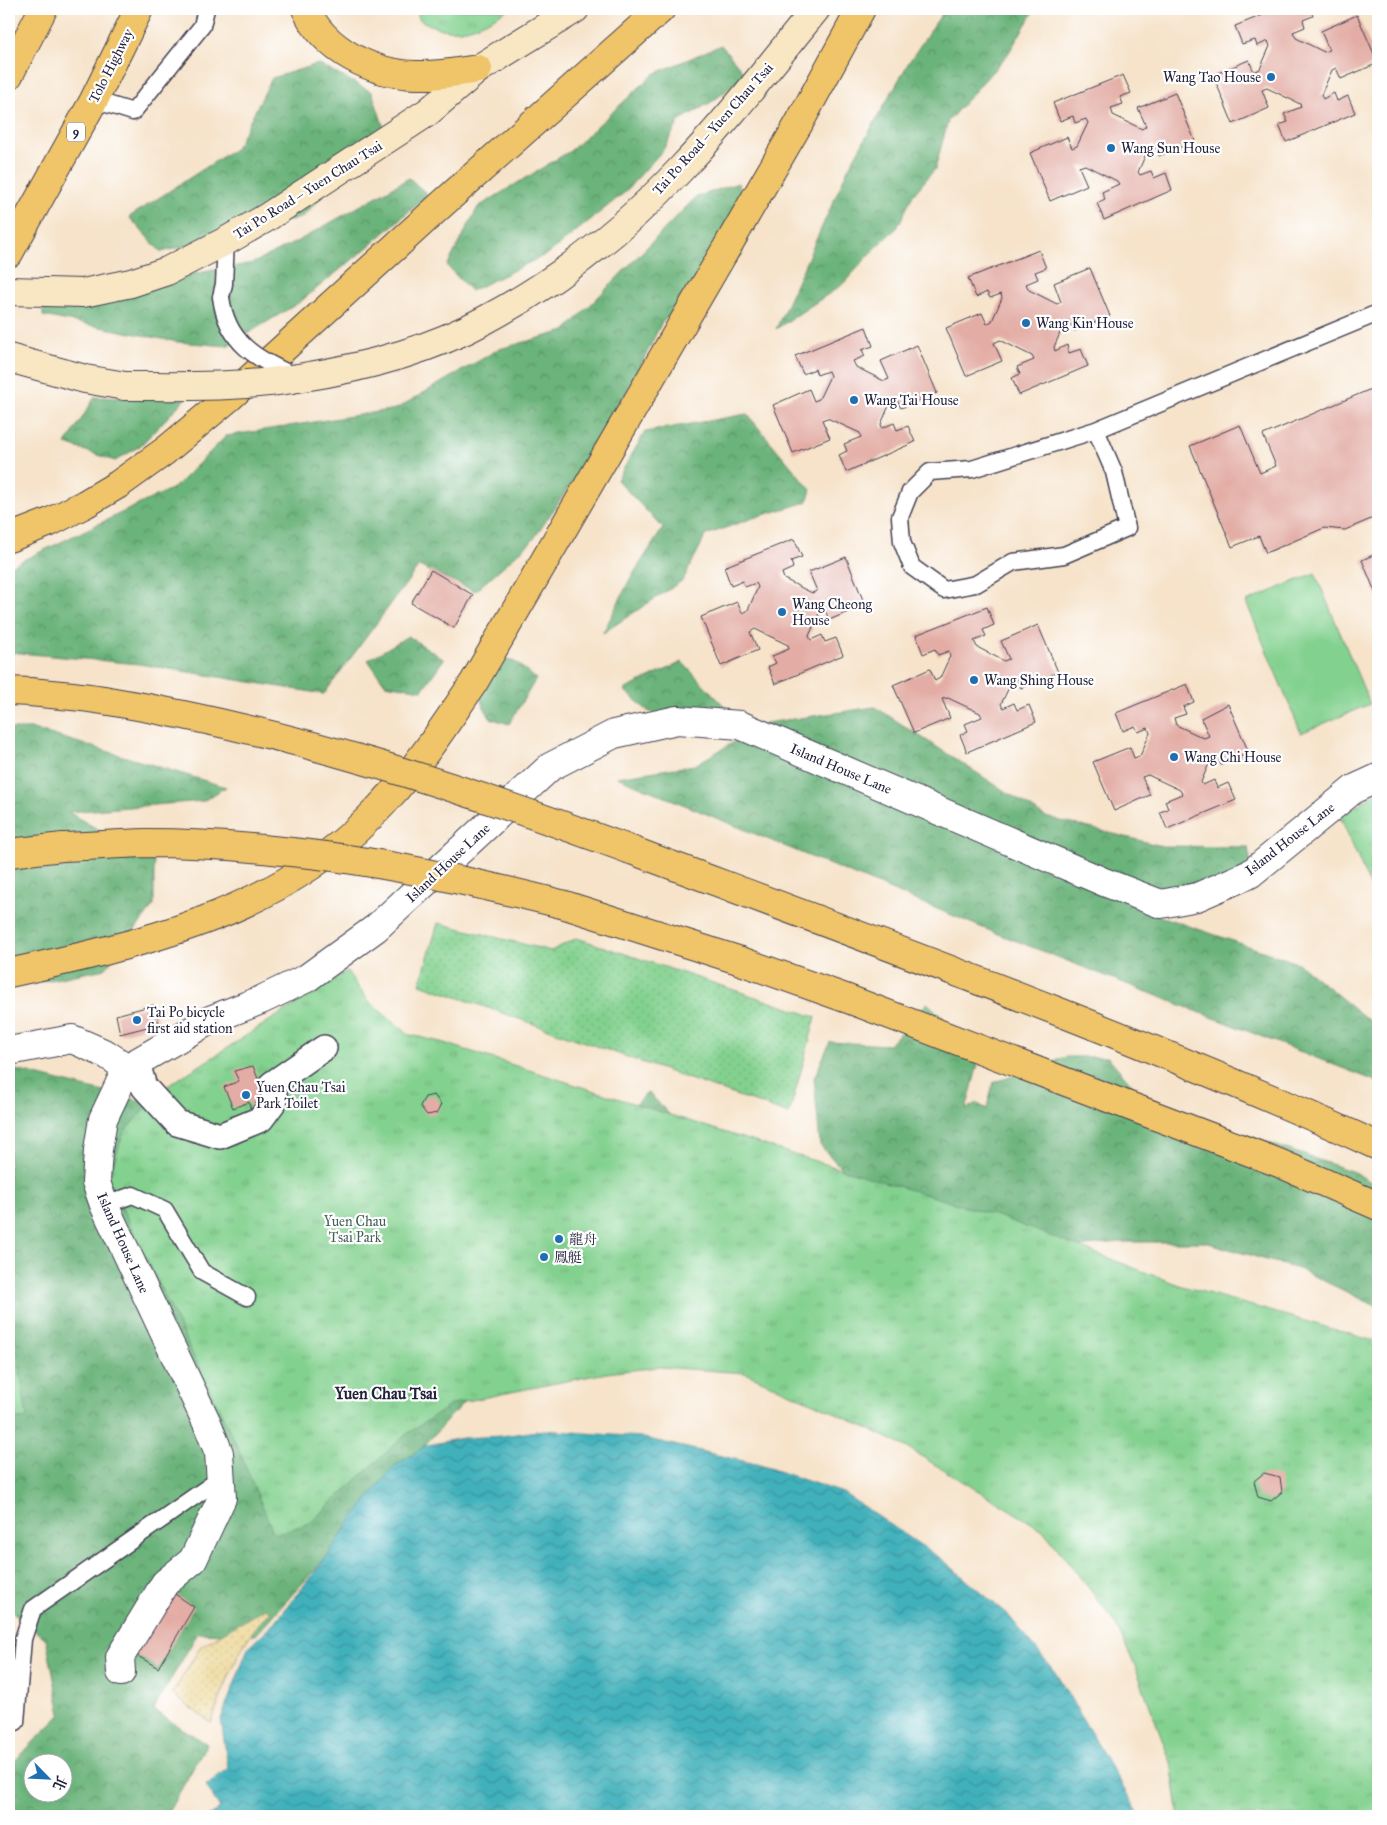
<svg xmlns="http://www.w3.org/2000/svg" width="1387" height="1825" font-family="'IM FELL Great Primer','Noto Serif TC',serif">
<defs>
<pattern id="grass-dots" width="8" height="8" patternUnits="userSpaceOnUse" patternTransform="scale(1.25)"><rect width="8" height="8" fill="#83d18f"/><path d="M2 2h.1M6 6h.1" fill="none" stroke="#71b37c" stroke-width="1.8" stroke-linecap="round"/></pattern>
<pattern id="forest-crowns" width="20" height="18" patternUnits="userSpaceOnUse" patternTransform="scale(1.25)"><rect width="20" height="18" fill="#6ab37a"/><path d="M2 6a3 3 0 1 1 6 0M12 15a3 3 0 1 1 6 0" fill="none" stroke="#579165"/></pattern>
<pattern id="sand-dots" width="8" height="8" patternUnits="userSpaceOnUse" patternTransform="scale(1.25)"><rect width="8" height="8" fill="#eeda9e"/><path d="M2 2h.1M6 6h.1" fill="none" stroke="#ccbb89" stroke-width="1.8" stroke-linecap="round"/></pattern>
<pattern id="park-tufts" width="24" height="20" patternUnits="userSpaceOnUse" patternTransform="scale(1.25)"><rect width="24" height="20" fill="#83d18f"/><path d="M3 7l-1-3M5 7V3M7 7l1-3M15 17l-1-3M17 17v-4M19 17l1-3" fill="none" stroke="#71b37c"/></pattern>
<pattern id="water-waves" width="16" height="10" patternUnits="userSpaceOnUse" patternTransform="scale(1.25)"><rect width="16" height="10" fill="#41b1bb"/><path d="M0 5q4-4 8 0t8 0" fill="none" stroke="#369099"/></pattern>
</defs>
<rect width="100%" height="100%" fill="#fff"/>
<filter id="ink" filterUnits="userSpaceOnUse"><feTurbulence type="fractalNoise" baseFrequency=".02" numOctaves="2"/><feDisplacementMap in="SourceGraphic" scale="10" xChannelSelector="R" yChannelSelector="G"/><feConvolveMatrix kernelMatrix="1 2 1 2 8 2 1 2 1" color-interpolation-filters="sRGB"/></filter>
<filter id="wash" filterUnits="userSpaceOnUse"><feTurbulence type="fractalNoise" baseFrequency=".0096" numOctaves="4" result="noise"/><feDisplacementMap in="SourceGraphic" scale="20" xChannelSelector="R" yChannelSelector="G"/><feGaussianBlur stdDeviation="1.12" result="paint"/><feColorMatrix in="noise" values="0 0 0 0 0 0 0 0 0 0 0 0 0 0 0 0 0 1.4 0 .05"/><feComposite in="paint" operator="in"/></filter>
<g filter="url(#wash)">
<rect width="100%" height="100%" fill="#f6e3ca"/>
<path fill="url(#grass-dots)" stroke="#527a65" d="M438 923 551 951 577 938 816 1017 789 1114 420 984Z"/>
<g fill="url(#forest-crowns)" stroke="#466a5a" fill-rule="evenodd">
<path d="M945 9H1035L1008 54 948 121 935 169 913 195 897 228 883 240 842 285 776 329 848 169 909 62Z"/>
<path d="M721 45 746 75 713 101 680 120 663 150 624 193 549 253 471 291 447 266 478 207 570 151 654 74Z"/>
<path d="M318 64 372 92 385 131 301 218 161 252 129 217 236 148 272 78Z"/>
<path d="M409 178 428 195 363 251 300 302 227 346 178 342 43 316V301L253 263 300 240Z"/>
<path d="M738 183 742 200V255L690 292 661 324 636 375 590 456 533 540 475 591 419 566 324 694 139 664 9 652V567L175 487 226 436 396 409 499 349 565 331 696 197Z"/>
<path d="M95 397 185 399 140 446 115 461 66 444Z"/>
<path d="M747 414 811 490 807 502 753 518 706 535 683 580 603 633 630 579 663 528 617 480 645 432Z"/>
<path d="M408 636 444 659 422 690 385 684 368 660Z"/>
<path d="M492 653 517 663 536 679 509 724 490 718 474 688Z"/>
<path d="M682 662 732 714 696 730 648 711 624 690Z"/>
<path d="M875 707 1045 817 1162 846 1248 847 1252 872 1133 907 1298 963 1378 1028V1082L983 928 617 777 695 765 766 723Z"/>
<path d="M9 729H33L226 787 203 801 68 812 154 862V905L105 969 40 982 9 978Z"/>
<path d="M927 1003 969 1041 978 1064 966 1110 976 1103 987 1109 993 1083 1066 1057H1108L1140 1094 1198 1119 1354 1172 1378 1186V1307L1301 1270 1205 1242H1120L1037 1252 870 1200 820 1145 814 1078 830 1042 889 1045Z"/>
<path d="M9 1068 83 1087 231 1122 470 1395 413 1458 371 1510 318 1566 256 1635 198 1633 153 1710 207 1744 166 1816H9V1767L61 1714 46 1639 9 1609ZM32 1762H62V1792H32Z"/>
<path d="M648 1092 690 1136 625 1115Z"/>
</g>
<path fill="url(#sand-dots)" stroke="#887e6c" d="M266 1608 271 1612C241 1635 225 1687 211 1723L172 1694 201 1646Z"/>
<g fill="url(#park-tufts)" stroke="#527a65">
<path d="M417 9H508C477 29 452 40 419 19Z"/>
<path d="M1378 792V896L1375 898 1340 816Z"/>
<path d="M347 971 369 1002 410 1035 441 1042 802 1157 1000 1217 1179 1285 1378 1342V1816H1179L1171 1763 1135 1666 1113 1619 1043 1530 906 1447 836 1413 745 1373 659 1367 606 1373 452 1404 404 1436 310 1523 274 1534 236 1444 108 1179 124 1132 163 1089Z"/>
</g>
<g fill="#83d18f" stroke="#527a65">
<path d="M1315 573 1370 704 1301 733 1246 602Z"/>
<path d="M9 1330H14L27 1418 9 1420Z"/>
</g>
<path fill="url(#water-waves)" stroke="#326a7b" d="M544 1430 640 1437 760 1465 843 1493 943 1560 1009 1616 1055 1672 1140 1816H208L220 1809 206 1785 228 1768 221 1719 248 1648 276 1621 327 1556 350 1522 393 1467 427 1445 463 1438 502 1436Z"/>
<g id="blocks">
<g fill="#e3ada5">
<path d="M1278 9H1310L1313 16 1303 20 1305 27 1293 32 1296 38 1324 52 1329 50 1321 31 1357 15 1378 63 1341 79 1336 68 1332 70 1321 95 1323 99 1334 93 1337 101 1348 96 1355 113 1286 142 1279 125 1288 122 1284 114 1301 107 1300 104 1267 88 1262 90 1269 108 1233 124 1213 75 1249 60 1254 72 1260 69 1270 46 1268 41 1257 46 1255 40 1242 44 1235 26Z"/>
<path d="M1123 75 1131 93 1120 97 1123 104 1111 108 1113 115 1142 129 1146 126 1138 108 1175 93 1195 141 1159 156 1154 145 1149 147 1138 172 1140 175 1151 171 1154 178 1166 173 1172 190 1104 220 1097 203 1105 199 1102 192 1119 184 1117 181 1085 165 1079 167 1087 185 1050 201 1030 153 1067 137 1072 148 1077 146 1088 123 1086 119 1075 123 1073 116 1060 121 1053 103Z"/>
<path d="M1039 250 1046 268 1035 272 1038 279 1026 284 1029 290 1057 304 1061 302 1054 283 1090 268 1110 316 1074 331 1069 320 1065 322 1054 347 1055 351 1067 345 1069 353 1081 349 1088 366 1019 395 1012 378 1020 374 1017 367 1034 360 1032 356 1000 340 994 343 1002 361 966 376 946 328 982 313 987 324 992 321 1002 298 1001 294 990 298 987 292 976 297 968 278Z"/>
<path d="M866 327 873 346 862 350 865 356 853 361 856 367 884 381 889 379 881 361 917 345 937 393 901 408 896 398 892 399 881 424 882 428 894 423 897 430 908 426 915 442 846 472 839 455 847 451 844 444 861 437 860 433 827 418 822 420 830 438 793 453 773 405 809 389 814 401 819 399 830 376 828 371 817 375 815 369 803 374 795 356Z"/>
<path d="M1378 386V516L1345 530 1324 528 1266 553 1259 536 1232 547 1190 446 1240 425 1260 473 1276 466 1263 435Z"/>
<path d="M794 539 802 557 791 561 793 568 782 573 784 579 812 593 817 591 809 572 846 557 865 605 829 620 825 609 820 611 809 636 811 640 822 635 825 642 836 638 843 655 775 684 768 667 776 663 772 656 789 649 788 645 755 629 750 632 758 650 721 666 701 617 737 602 742 613 748 610 758 587 756 583 745 587 743 581 731 586 724 567Z"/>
<path d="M1378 553V599L1362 560Z"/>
<path d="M431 570 473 595 454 628 411 603Z"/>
<path d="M987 607 994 625 983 630 986 636 974 641 977 647 1004 661 1009 659 1001 641 1038 625 1058 672 1021 688 1017 678 1013 679 1001 704 1003 708 1014 703 1017 710 1029 705 1036 722 967 752 960 735 968 731 965 724 982 717 980 713 948 698 942 699 950 718 914 733 893 685 930 669 935 681 940 678 950 656 949 651 938 655 935 649 923 654 916 635Z"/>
<path d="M1187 684 1194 702 1183 707 1186 714 1174 718 1176 725 1204 738 1209 736 1201 718 1228 704 1249 753 1221 765 1217 755 1212 757 1201 782 1203 785 1214 780 1217 788 1228 783 1236 800 1167 829 1160 812 1168 809 1165 801 1182 794 1180 790 1148 775 1142 777 1150 795 1114 811 1093 762 1130 747 1134 758 1140 756 1150 733 1148 728 1138 732 1135 726 1123 731 1116 713Z"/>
<path d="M154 1005 159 1024 120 1034 116 1015Z"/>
<path d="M253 1066 268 1104 251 1112 249 1102 233 1108 224 1087 239 1081 234 1071Z"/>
<path d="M434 1095 441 1104 437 1113 427 1115 420 1106 425 1097Z"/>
<path d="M1264 1473 1280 1477 1282 1492 1271 1501 1258 1497 1254 1481Z"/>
<path d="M169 1590 194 1607 158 1668 133 1653Z"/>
</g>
</g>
</g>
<g filter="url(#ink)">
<use href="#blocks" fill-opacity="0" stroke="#423f50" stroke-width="1"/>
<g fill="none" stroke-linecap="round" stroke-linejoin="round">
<defs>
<g id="service">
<path d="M94 100 133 112 202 26 206 9"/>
<path d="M221 297 224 284 226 241"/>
<path d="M1096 430 1114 472 1127 528 1064 555 1013 562 976 584 944 590 912 567 902 542 900 517 910 492 930 472 972 469 1096 430 1378 313"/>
<path d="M104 1205 133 1195 165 1210 202 1272 247 1297"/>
<path d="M16 1722 23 1639 33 1609 221 1478"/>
</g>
<path id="pedestrian" d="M137 1063 144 1087 177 1123 220 1136 261 1119 275 1100 272 1084 324 1048"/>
<g id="minor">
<path d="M9 1051 72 1039 106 1054 127 1068"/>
<path d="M121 1672 120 1657 165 1583 193 1560 222 1498 219 1453 207 1423 104 1205 96 1182 98 1150 103 1119 127 1068 210 1020 261 1000 307 978 376 928 550 767 614 734 677 720 740 725 1104 882 1161 904 1197 897 1250 874 1354 789 1378 778"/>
</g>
<g id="secondary">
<path d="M9 291 83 293 131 283 167 271 226 241 266 218 428 112 478 69 575 9"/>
<path d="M9 358 85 379 125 386"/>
<path d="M298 378C362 368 427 352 485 320 557 282 623 230 679 171 728 120 772 63 816 9"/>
</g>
<g id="motorway">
<path d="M306 9C324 50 373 74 416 75 437 76 458 72 478 69"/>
<path d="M9 75 43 9"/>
<path d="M9 253 94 100 139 9"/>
<path d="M9 538 50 522 85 504 119 484 165 451 230 397 440 206 661 9"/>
<path d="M9 691 30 692"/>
<path d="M631 850C882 944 1134 1035 1378 1146"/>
<path d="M9 853 63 847"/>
<path d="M565 905 738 960 848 999 1279 1163 1378 1206"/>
<path d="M9 973C137 945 272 915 368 819 410 778 442 730 474 682L798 125 861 9"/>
</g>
</defs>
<use href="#service" stroke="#423f50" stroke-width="19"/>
<use href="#pedestrian" stroke="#423f50" stroke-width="28"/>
<use href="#minor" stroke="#423f50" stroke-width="30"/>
<use href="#secondary" stroke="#423f50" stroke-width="30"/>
<use href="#motorway" stroke="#423f50" stroke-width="30"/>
<use href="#service" stroke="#fff" stroke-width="16"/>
<use href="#pedestrian" stroke="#fff" stroke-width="25"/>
<use href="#minor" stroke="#fff" stroke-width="28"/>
<use href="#secondary" stroke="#f9e7c3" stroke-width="28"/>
<use href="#motorway" stroke="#f0c469" stroke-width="28"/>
<defs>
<path id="service-bridge" d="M221 297C227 344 256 358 296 377"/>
<path id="secondary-bridge" d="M125 386C183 386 240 388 298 378"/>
<g id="motorway-bridge">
<path d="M30 692C57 695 83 696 109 701 289 731 460 787 631 850"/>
<path d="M63 847C90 846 118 844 146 843 191 843 237 846 282 851 378 860 473 882 565 905"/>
</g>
</defs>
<use href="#service-bridge" stroke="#423f50" stroke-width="19" stroke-linecap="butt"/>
<use href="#secondary-bridge" stroke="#423f50" stroke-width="30" stroke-linecap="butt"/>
<use href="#motorway-bridge" stroke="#423f50" stroke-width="30" stroke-linecap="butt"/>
<use href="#service-bridge" stroke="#fff" stroke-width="16"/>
<use href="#secondary-bridge" stroke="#f9e7c3" stroke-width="28"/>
<use href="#motorway-bridge" stroke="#f0c469" stroke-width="28"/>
</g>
</g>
<g fill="#1f6fb2" stroke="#fff" stroke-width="2">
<circle cx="1271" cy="77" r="5"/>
<circle cx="1111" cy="148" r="5"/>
<circle cx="1026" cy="323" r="5"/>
<circle cx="854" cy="400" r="5"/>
<circle cx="782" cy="612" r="5"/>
<circle cx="974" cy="680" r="5"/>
<circle cx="1174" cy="757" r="5"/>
<circle cx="137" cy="1020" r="5"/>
<circle cx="246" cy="1095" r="5"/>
<circle cx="559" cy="1239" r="5"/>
<circle cx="544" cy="1257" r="5"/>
</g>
<g text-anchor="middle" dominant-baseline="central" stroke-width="4.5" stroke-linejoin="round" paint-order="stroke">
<rect fill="#fff" stroke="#646476" stroke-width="1" x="67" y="122.5" width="18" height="19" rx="4"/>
<g font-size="12" font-weight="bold" fill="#22223b">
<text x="76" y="132">9</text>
</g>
<g font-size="14" fill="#22223b" stroke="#fff">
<text transform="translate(111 66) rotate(-63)">Tolo Highway</text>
<text transform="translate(713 129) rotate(-48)">Tai Po Road – Yuen Chau Tsai</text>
<text transform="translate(308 190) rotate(-32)">Tai Po Road – Yuen Chau Tsai</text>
<text transform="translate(841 769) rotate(23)">Island House Lane</text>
<text transform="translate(1290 839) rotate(-38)">Island House Lane</text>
<text transform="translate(448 863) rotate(-43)">Island House Lane</text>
<text transform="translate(123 1243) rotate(66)">Island House Lane</text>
</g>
<g font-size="14" fill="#22223b" stroke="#fff" text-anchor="start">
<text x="1261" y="77" text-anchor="end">Wang Tao House</text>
<text x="1121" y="148">Wang Sun House</text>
<text x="1036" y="323">Wang Kin House</text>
<text x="864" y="400">Wang Tai House</text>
<text x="792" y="604">Wang Cheong<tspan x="792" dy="16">House</tspan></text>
<text x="984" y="680">Wang Shing House</text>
<text x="1184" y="757">Wang Chi House</text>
<text x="147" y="1012">Tai Po bicycle<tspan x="147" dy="16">first aid station</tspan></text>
<text x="256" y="1087">Yuen Chau Tsai<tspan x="256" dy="16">Park Toilet</tspan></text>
<text x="569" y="1239">龍舟</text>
<text x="554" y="1257">鳳艇</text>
</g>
<g font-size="14" fill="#445f58" stroke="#fff">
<text x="355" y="1221">Yuen Chau<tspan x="355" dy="16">Tsai Park</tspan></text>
</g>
<g font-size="16" font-weight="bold" fill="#22223b" stroke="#fff">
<text x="386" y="1393">Yuen Chau Tsai</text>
</g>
</g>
<rect width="1387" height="1825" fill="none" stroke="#fff" stroke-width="30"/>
<g transform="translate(48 1778) rotate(114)"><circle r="24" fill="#ffffff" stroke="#a7a7b1"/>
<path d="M0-4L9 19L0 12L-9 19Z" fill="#1f6fb2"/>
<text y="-8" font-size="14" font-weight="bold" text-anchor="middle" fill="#22223b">北</text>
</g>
</svg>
